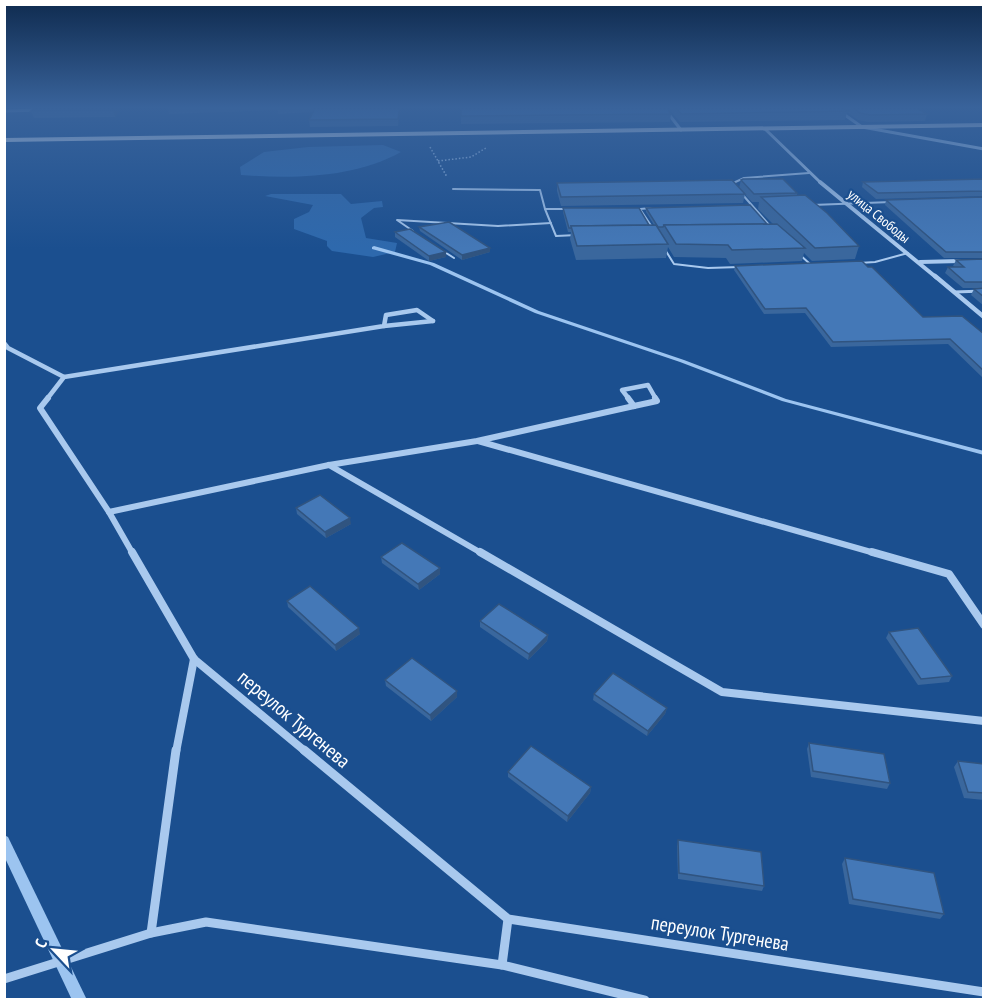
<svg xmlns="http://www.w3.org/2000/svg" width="988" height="1004" font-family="'PT Sans Narrow',sans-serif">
<rect width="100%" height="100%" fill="#1b4f8f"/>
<g fill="#2e69ad">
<path d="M383 145 401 152C354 178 294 179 241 175L240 167 264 152 308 147Z"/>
<path d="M271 194H341L351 204 382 201 383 207 374 208 361 218 366 238 397 243 395 252 373 257 332 251 327 246V241L294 229V219L309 212 313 205 265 196Z"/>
</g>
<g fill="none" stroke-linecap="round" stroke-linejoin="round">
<g fill="#9cc4f0" fill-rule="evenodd">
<path d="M374 246 434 263 539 311 684 360 786 399 984 451V455L782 401 680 362 535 313 430 265 372 249V247Z"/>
<path d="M4 835 8 837 87 1000H72L4 856Z"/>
</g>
<g stroke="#a9c9ee" stroke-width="1.5" stroke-dasharray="1.5 2" stroke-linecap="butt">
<path d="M430 147 447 177"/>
<path d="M438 161 471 157 486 148"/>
</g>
<g stroke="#a9c9ee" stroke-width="2">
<path d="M731 184 744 178 809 173"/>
<path d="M453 189 540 190 545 209"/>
<path d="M742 194 770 226"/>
<path d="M812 205 891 202"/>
<path d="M651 208 640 209 654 230"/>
<path d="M568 209H545L556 236 577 235"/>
<path d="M413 231 397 220 498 226 551 223"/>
<path d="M664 248 674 264 708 268 740 267"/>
<path d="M443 251 454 258"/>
<path d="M799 254 810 264"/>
<path d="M859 263 875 262 908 253"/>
</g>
<path stroke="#a9c9ee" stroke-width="3" d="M954 292 984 291"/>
<g stroke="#a9c9ee" stroke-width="3">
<path d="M664 108 681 130"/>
<path d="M835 108 862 127 984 149"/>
<path d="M4 111 41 110"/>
<path d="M765 129 821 183"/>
</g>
<g stroke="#a9c9ee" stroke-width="4">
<path d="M820 182 937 278"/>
<path d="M920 262 960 261"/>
</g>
<g stroke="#a9c9ee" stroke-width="4.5">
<path d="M935 276 984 317"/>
<path d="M384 326 433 321"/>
<path d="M4 343 8 348 64 377"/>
<path d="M47 399 64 377 384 326 386 315 417 310 433 321"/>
<path d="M629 399 622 390 648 385 656 399"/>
</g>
<g stroke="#a9c9ee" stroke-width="6">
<path d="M48 398 40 408 109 512 133 554"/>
<path d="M628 398 634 406"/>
<path d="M634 406 657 401 655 398"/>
<path d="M478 441 878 554"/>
<path d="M329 465 483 554"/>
<path d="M109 512 329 465 477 441 634 406"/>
</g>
<g stroke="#a9c9ee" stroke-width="8">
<path d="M132 552 194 659 306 752"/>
<path d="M480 552 722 692 984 721"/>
<path d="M872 552 949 574 984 625"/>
<path d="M176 752 194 659"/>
</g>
<g stroke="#a9c9ee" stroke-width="9">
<path d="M304 750 508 919 984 992"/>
<path d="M151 933 176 750"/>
<path d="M502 965 508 919"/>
<path d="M4 979 151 933 206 922 502 965 645 1000"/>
</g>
<path fill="#f0f6ff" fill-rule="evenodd" d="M984 123V127L4 142V138Z"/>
</g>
<g fill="#3a679d">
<path d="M35 108H122L115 117 34 118 31 111Z"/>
<path d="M168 108H401L398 126 310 127 309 120 313 112 278 114V110L169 114Z"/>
<path d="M461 108 671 114 670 122 461 124Z"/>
<path d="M668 108H917L927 114 925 121 868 122 858 120 847 112 845 120 680 122Z"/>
<path d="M984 179V196L876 199 862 187 863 182Z"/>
<path d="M741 180 797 193V196L859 246 855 259 812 261 804 253 802 261 730 264 726 258 674 257 668 247 666 258 576 260 570 239 571 232H568L563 212V208L649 225H654L646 212V208L767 224H773L758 209 759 202H752L739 188Z"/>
<path d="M557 183 745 194 743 203 561 206 557 191Z"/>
<path d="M984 197V258H944L885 205 886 200Z"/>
<path d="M419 227 490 252 462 260 420 231Z"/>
<path d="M395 232 446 252V257L429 261 395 237Z"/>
<path d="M984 259V288H963L945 273 948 267H955L953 266 956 260Z"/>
<path d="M735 266 868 267 923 317 984 334V379L948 344 831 347 805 313 764 314 734 270Z"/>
<path d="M984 288V306L971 295 974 289Z"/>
<path d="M296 508 351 524 326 538 297 514Z"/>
<path d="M381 557 440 574 419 590 382 563Z"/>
<path d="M287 601 360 634 336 651 288 607Z"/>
<path d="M480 621 548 635 547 641 528 660 480 627Z"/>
<path d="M889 632 952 676 949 682 918 685 886 638Z"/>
<path d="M385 680 457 697 431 721 386 686Z"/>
<path d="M594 694 667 708 665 714 647 736 593 700Z"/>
<path d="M809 743 890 783 887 789 811 777 807 749Z"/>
<path d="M958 761 984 764V800L964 798 954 767Z"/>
<path d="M508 772 591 787 590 793 567 822 508 777Z"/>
<path d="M678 840 764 886 762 891 678 879 677 846Z"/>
<path d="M845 858 944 914 940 919 849 904 842 864Z"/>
</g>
<g fill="#305480">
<path d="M114 108H122L115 117 113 110Z"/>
<path d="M400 108H401L398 126V119Z"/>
<path d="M490 248V252L462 260V255Z"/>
<path d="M446 252V257L429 261V256Z"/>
<path d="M350 518 351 524 326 538 325 532Z"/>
<path d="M440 568V574L419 590 418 584Z"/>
<path d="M359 628 360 634 336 651 335 645Z"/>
<path d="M548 635 547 641 528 660 529 654Z"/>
<path d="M457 691V697L431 721 430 715Z"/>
<path d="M667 708 665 714 647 736 648 731Z"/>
<path d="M591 787 590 793 567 822 568 816Z"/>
</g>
<g fill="#4478b7" stroke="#305480" stroke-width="1.5">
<path d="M35 108H114L113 110 31 111Z"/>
<path d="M315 108H400L398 119 309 120Z"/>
<path d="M461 108H667L671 114 461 116Z"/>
<path d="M676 108H843L848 111 681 114Z"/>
<path d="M853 108H917L927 114 870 115 860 113Z"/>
<path d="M743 179H783L797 193 754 194 741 180Z"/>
<path d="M984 179V191L878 193 863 182Z"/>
<path d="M732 180 745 194 561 197 557 183Z"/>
<path d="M805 195 827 213 859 246 815 248 761 197Z"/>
<path d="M984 197V252H946L886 200Z"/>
<path d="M750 205 767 224 664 225 663 227H658L646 208Z"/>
<path d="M563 208H639L649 225 571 226 572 228H569Z"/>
<path d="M449 222 490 248 462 255 419 227Z"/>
<path d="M777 224 805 248 732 250 728 245 676 244 664 225Z"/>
<path d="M656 225 668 244 577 246 571 226Z"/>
<path d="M410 229 446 252 429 256 395 232Z"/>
<path d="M984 259V282H965L948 267H964L956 260Z"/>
<path d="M862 261 868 267H872L923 317 962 316 984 334V371L950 339 833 342 806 308 765 309 735 266Z"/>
<path d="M984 288V297L974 289Z"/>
<path d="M320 495 350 518 325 532 296 508Z"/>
<path d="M402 543 440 568 418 584 381 557Z"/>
<path d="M310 586 359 628 335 645 287 601Z"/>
<path d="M499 604 548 635 529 654 480 621Z"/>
<path d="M918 628 952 676 921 679 889 632Z"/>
<path d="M412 658 457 691 430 715 385 680Z"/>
<path d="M613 673 667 708 648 731 594 694Z"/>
<path d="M809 743 884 754 890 783 813 771Z"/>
<path d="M531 746 591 787 568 816 508 772Z"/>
<path d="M958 761 984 764V793L968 792Z"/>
<path d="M678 840 761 852 764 886 679 873Z"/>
<path d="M845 858 934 873 944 914 853 899Z"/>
</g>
<linearGradient id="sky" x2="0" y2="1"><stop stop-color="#0f2b4f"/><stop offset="0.43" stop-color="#39639b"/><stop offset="1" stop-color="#39639b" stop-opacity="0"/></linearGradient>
<rect width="988" height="249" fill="url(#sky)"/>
<g text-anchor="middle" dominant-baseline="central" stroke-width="4.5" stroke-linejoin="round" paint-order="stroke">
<g font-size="14" fill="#fff" stroke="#1b4f8f">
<text transform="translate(879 216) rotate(39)">улица Свободы</text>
</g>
<g font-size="20" fill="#fff" stroke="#1b4f8f">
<text transform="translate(294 719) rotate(40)">переулок Тургенева</text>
<text transform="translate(720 933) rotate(9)">переулок Тургенева</text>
</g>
</g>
<rect width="988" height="1004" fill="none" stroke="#ffffff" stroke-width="12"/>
<g transform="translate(54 950) rotate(296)" stroke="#1b4f8f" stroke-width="4.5" paint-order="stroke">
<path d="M0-4.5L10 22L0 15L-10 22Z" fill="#ffffff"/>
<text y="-9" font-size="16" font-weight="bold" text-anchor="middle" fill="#ffffff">С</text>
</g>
</svg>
